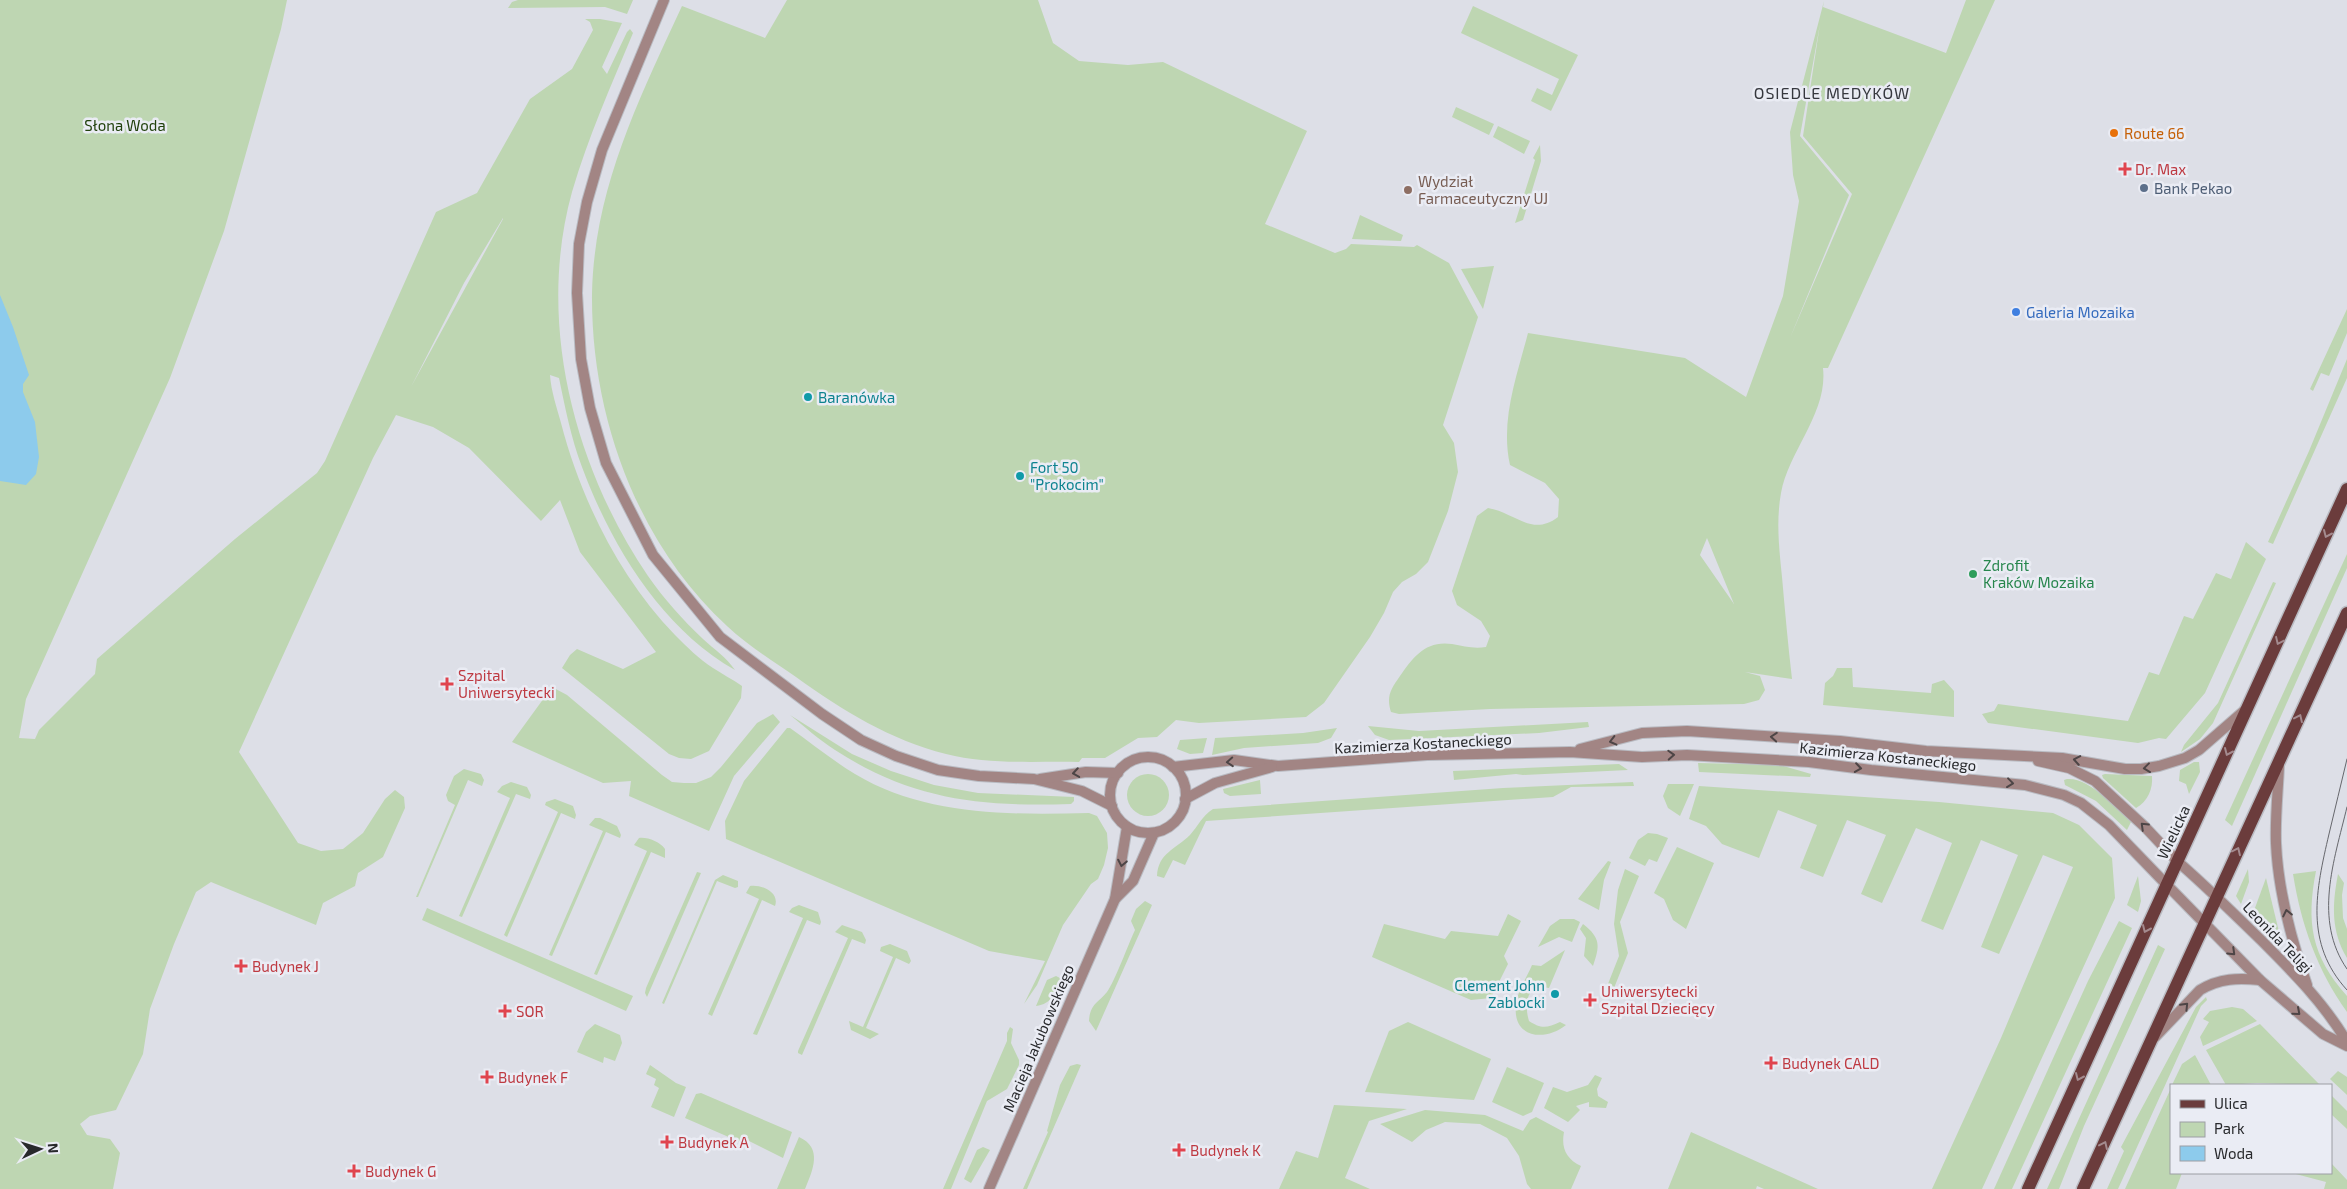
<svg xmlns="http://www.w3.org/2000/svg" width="2347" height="1189" font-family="'Exo 2',sans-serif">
<rect width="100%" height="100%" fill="#dddfe7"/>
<g fill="#bed6b2" fill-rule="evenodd">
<path d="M0 0H287L281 29 224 231 170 378 26 699 19 738 35 739 39 730 95 674 97 659 235 539 317 473 325 461 436 212 477 193 530 99 572 69 593 30 590 22 585 19H600L622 23 602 67 607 74 627 32 630 29 633 33C611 86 588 137 572 192 536 322 574 467 648 576 664 599 683 620 703 639 714 649 727 658 735 670 661 628 611 545 582 467 571 438 565 407 559 378L550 375C551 391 557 408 561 423 581 500 620 578 675 635 687 647 699 659 713 668 722 674 732 679 742 686L741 698 709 751 691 759 679 758 669 754 562 668 570 655 577 649 623 669 656 652 580 552 560 500 541 521 469 448 433 427 396 415 373 458 239 752 298 843 321 851 343 849 363 833 385 799 395 790 404 797 405 808 383 857 358 873 355 886 323 903 316 925 211 882 196 892 174 944 150 1009 143 1054 116 1110 90 1116 80 1124 87 1135 110 1139 120 1153 113 1189H0ZM503 218V219L411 387 464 283Z"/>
<path d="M518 0H633L627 14 605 7 508 8 512 2Z"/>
<path d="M787 0H1038L1053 43 1079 61 1128 65 1163 62 1307 131 1265 224 1335 253 1346 249 1351 244 1414 247 1417 245 1449 263 1478 317 1443 425 1454 443 1458 472 1448 511 1428 562 1416 574 1402 582 1393 592 1384 613 1370 637 1324 703 1306 717 1199 723 1176 720 1157 737 1138 738 1105 758H1082L1079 762C1035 761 989 765 946 754 890 740 842 710 796 677 773 661 747 645 727 626 637 543 591 416 592 294 594 189 639 99 682 6L765 38Z"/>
<path d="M1966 0H1995L1828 368H1823C1828 413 1789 450 1781 493 1776 521 1779 548 1782 577 1785 611 1788 645 1792 679L1745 672 1760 676 1765 690 1759 700 1744 704 1490 709 1399 714 1391 712C1386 696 1391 689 1400 676 1413 657 1426 640 1452 644 1464 646 1473 649 1486 647L1490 636 1481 621 1457 605 1452 591 1477 516 1488 508C1516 513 1532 537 1558 517L1559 499 1545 483 1510 465C1500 420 1517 376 1528 333L1685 358 1746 397 1783 296 1799 201 1793 175 1790 132 1824 1 1823 7 1946 53ZM1820 24 1803 136 1852 194 1790 338 1849 195 1800 136ZM1707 538 1734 604 1700 555Z"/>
<path d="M1473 6 1578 55 1551 111 1531 101 1537 88 1552 95 1559 79 1461 33Z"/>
<path d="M1456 107 1494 124 1489 135 1452 117Z"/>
<path d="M1498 126 1530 141 1524 154 1493 137Z"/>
<path d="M1540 145 1541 161 1523 220 1515 223 1535 160 1533 158Z"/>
<path d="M1360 215 1403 235 1401 241 1352 239Z"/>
<path d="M1494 266 1483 309 1461 269Z"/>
<path d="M2347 309V333L2329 376 2321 373 2313 391 2310 389Z"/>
<path d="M2347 359V378L2273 544 2268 542 2309 451Z"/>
<path d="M2246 542 2266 559 2205 693 2166 739 2159 738 2138 743 1988 723 1982 714 1994 711 1998 704 2128 721 2149 672 2159 675 2184 616 2193 619 2216 573 2231 579Z"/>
<path d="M2347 554V568L2232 826 2225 820Z"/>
<path d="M2273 582 2276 583 2213 723 2200 739 2181 752 2184 745 2218 703Z"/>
<path d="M1837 668H1852L1853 687 1931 693 1932 684 1944 680 1954 691V717L1823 705 1825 683 1833 676Z"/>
<path d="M552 687 567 695 662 775 672 782 684 783H696L711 777 721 767 757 723 773 714 780 722 734 776 709 831 629 796 631 781 603 783 512 742Z"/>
<path d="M790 715 852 754 891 771 934 785 978 793 1074 797V801L1071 804C981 807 912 800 835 750 819 740 804 726 790 715Z"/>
<path d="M1588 722 1589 727 1539 733 1389 740 1375 735 1368 726 1419 731Z"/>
<path d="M787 728H790C811 743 832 760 855 774 925 816 1010 815 1089 813L1097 816 1107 833 1108 848 1104 865 1098 879 1091 884 1063 925 1037 985 1024 1004 1045 961 989 951 726 839 725 821 744 781Z"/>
<path d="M1337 728 1331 738 1318 743 1244 748 1212 755 1215 738 1303 733Z"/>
<path d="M1207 738 1203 753 1190 754 1177 749 1180 740Z"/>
<path d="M2194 762H2199L2200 772 2189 794 2186 784 2179 781 2180 770Z"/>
<path d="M1698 763 1780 765 1811 774 1810 777 1699 772Z"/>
<path d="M1619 764 1628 770 1523 775 1516 774 1454 780 1453 771Z"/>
<path d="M464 769 481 774 484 780 482 786 468 780 418 897H416L455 805 448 801 446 795 454 776Z"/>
<circle cx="1148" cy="795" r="21"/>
<path d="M2105 774 2152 776C2153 789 2148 801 2136 808L2103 778 2102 775Z"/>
<path d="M2067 779C2089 777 2116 808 2131 822L2127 830 2096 801 2065 785 2064 780Z"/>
<path d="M1260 780 1261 794 1230 796 1224 793 1223 789Z"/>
<path d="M511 782 527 787 531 795 530 799 516 794 462 917 459 916 510 798 497 792 502 786Z"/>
<path d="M1633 782 1634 786 1571 787 1553 797 1206 821 1185 865 1173 860 1164 878 1157 876C1158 853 1176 849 1190 835 1198 826 1202 816 1213 809L1503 788Z"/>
<path d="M1668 784H1694L1680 816 1668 808 1663 796Z"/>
<path d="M1699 786 1939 802 2053 813 2079 825 2112 858 2115 898 1982 1189H1932L2001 1038 2073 867 2043 855 1999 954 1981 947 2018 855 1981 840 1943 930 1921 921 1952 843 1916 828 1882 903 1861 894 1886 835 1847 820 1823 877 1800 868 1817 825 1778 810 1759 858 1722 844 1706 826 1689 819Z"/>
<path d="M555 799 573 806 576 815 575 819 561 813 507 937 504 935 558 812 545 805 546 802Z"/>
<path d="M595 818H600L617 826 621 835 620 838 606 832 552 956 549 955 603 831 589 825Z"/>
<path d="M1648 833 1657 834 1668 838 1657 862 1649 859 1645 866 1629 858 1638 840Z"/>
<path d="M639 838C648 837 660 842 665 849V858L651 852 597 975 594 974 647 851 634 845Z"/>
<path d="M1677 847 1714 863 1686 929 1673 920 1664 899 1654 893Z"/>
<path d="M1608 861 1611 862 1604 880 1599 910 1578 899Z"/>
<path d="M1625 869 1639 876 1620 922 1628 953 1610 998 1606 989 1619 956 1614 924 1618 890Z"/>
<path d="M2248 869 2249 882 2241 904 2236 896Z"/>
<path d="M2316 871C2306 922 2311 956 2347 996V1012C2317 970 2301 924 2293 874Z"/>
<path d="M697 872 701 873 647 997 645 993 646 988Z"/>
<path d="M2338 874 2344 883 2342 895 2343 918 2347 929V958C2331 931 2332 905 2338 874Z"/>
<path d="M723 875 738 881V887L735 888 717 881 664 1004 662 1003 715 880Z"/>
<path d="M2138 876 2141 901 2138 912 2127 905Z"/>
<path d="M2266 878 2280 936 2279 942 2276 941 2252 916Z"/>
<path d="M750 886C761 884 780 892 775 906L762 900 712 1016 708 1014 709 1012 759 899 746 893Z"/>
<path d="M1145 901 1152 905 1096 1031 1089 1021C1090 1004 1098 1003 1107 992 1115 981 1128 945 1135 930L1131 921 1136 909Z"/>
<path d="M799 905 818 912 821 922 820 925 807 920 757 1035 753 1034 803 918 789 912 792 908Z"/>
<path d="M427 908 633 996 626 1011 422 920Z"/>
<path d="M1508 914 1521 921 1504 956 1508 964 1491 998 1471 1000 1372 957 1384 924 1445 939 1451 931 1498 936Z"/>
<path d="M1560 919H1574L1580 922 1572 942 1559 937 1538 947 1550 926Z"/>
<path d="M2119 921 2132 928 2012 1189H1994L2088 981Z"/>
<path d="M1583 924C1601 938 1600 946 1593 966L1584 956 1586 938 1580 929Z"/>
<path d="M842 925 862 932 866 940 865 944 852 939 802 1055 798 1053V1051L848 938 835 932Z"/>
<path d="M890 944 907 951 911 961 909 964 896 958 866 1028 879 1034 870 1039 851 1030 849 1021 863 1027 893 957 880 951 881 947Z"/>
<path d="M2158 945 2165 949 2084 1126 2059 1189H2047Z"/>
<path d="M1565 950 1549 988C1526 983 1524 1004 1529 1021 1541 1029 1547 1028 1560 1022L1566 1025C1545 1042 1512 1038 1516 1005 1517 992 1527 977 1532 965L1541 966Z"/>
<path d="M1056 976 1062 979C1056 992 1052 1004 1036 1006L1047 980Z"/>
<path d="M2206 997 2207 1000 2201 1006 2118 1189H2107L2124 1151 2121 1147 2196 1007Z"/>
<path d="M2232 1007 2243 1009 2257 1021 2203 1046 2200 1037 2209 1022 2203 1019 2210 1011Z"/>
<path d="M1408 1022 1491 1059 1474 1100 1365 1092 1389 1031Z"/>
<path d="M595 1024 620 1035 622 1043 615 1061 604 1057 603 1063 577 1052 586 1032Z"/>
<path d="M2260 1024 2319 1084 2318 1085 2257 1083 2226 1085 2206 1050Z"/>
<path d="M1010 1027 1013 1029 1011 1043 1019 1060V1065L1007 1089 987 1101 951 1189H943L1007 1041V1033Z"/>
<path d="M2195 1055 2211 1085H2172L2182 1064Z"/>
<path d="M1077 1064 1081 1065 1027 1189H1023L1048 1132 1047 1131 1060 1085 1070 1066Z"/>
<path d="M650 1065 676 1083 686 1087 674 1117 651 1107 659 1088 654 1085 656 1079 646 1074Z"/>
<path d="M1507 1067 1544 1083 1532 1112 1523 1116 1492 1102Z"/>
<path d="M2338 1071 2347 1077V1095L2330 1079Z"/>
<path d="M1595 1075 1602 1078 1597 1089 1598 1096 1608 1102 1606 1108 1589 1107V1102L1576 1106 1580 1110 1568 1122 1544 1108 1553 1087 1567 1092 1588 1085Z"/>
<path d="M2171 1088V1173H2182L2176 1189H2125Z"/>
<path d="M701 1093 792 1132 783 1158 749 1141 747 1145 685 1118 696 1094Z"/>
<path d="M2331 1095 2347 1111V1129L2331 1114Z"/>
<path d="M1334 1105 1407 1109 1369 1121 1345 1178 1370 1189H1279L1296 1151 1318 1158Z"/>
<path d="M1425 1110 1485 1115 1523 1131 1530 1120 1536 1117 1564 1132C1561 1148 1566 1159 1581 1166L1571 1189H1531L1527 1184 1519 1156 1507 1138 1480 1124 1445 1122 1426 1130 1412 1142 1380 1124Z"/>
<path d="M1691 1132 1818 1189H1764L1757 1186 1756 1189H1668Z"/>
<path d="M799 1137C823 1148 813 1170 805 1189H777Z"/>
<path d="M983 1147 990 1150 971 1183 964 1179 977 1150Z"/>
<path d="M2331 1163 2347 1180V1189H2324L2326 1182 2292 1173H2331Z"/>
</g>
<path fill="#8dcbec" d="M0 295 13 327 29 375 23 384V392L35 422 39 457 36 474 26 485 0 481Z"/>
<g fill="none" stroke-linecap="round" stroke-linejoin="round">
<defs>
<g id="minor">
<path d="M664 0 602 150 587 202 579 244 577 293 581 359 590 408 606 463 653 555 720 637 822 714 861 740 896 756 938 770 979 776 1034 779 1082 791 1112 806"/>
<path d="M1580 749 1642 733 1687 731 1840 741 1926 751 2062 758 2125 769H2141L2159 766 2185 758 2199 750 2245 710"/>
<circle cx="1148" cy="795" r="38"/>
<path d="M2038 761 2069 768 2095 781 2145 827 2177 861"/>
<path d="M1173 767 1234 760 1278 766 1427 755 1570 752 1642 757 1687 755 1809 762 1871 770 2025 785 2064 795 2081 803 2109 825 2166 884"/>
<path d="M1040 779 1086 772 1118 773"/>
<path d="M1185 799 1215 783 1272 767"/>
<path d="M1115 899 1133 881 1154 833"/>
<path d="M989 1189 1115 899 1127 827"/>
</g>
<g id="tertiary">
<path d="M2279 766C2278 791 2275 817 2276 843 2278 891 2291 939 2307 985"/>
<path d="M2177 861C2206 886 2233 913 2261 940 2292 971 2324 1003 2347 1042"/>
<path d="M2166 884 2260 980 2323 1034 2347 1046"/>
<path d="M2155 1037 2200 990C2220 978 2238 978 2260 980"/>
</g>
<g id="primary">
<path d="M2028 1189 2347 489"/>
<path d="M2083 1189 2347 613"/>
</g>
</defs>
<use href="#minor" stroke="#b9bbc2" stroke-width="12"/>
<use href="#tertiary" stroke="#b9bbc2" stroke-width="12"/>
<use href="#primary" stroke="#b9bbc2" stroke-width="15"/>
<use href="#minor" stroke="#a28584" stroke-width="10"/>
<use href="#tertiary" stroke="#a28584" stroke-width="10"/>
<use href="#primary" stroke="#6b3c3c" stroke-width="12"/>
<g stroke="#66676c" stroke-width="1">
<path d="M2347 759C2341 784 2335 809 2329 834 2316 890 2304 943 2347 990"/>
<path d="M2347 807C2334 861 2313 920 2347 969"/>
</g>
</g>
<defs><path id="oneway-chevron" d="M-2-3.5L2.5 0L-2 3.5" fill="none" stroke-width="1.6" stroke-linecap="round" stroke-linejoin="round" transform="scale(1.25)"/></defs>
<g stroke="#a48b8f">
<use href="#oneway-chevron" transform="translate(2327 534) rotate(114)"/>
<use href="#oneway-chevron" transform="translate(2279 641) rotate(115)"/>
<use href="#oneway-chevron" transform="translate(2299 718) rotate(-65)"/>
<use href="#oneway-chevron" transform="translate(2228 752) rotate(114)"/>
<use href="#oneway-chevron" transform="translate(2237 851) rotate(-65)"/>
<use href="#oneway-chevron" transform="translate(2146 929) rotate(114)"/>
<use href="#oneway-chevron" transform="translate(2079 1077) rotate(114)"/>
<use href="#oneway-chevron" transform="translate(2104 1145) rotate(-65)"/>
</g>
<g stroke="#4d4546">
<use href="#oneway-chevron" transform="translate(1774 737) rotate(-176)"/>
<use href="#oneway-chevron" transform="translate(1613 741) rotate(166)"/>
<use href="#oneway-chevron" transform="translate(1671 755) rotate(-3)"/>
<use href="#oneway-chevron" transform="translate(2077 760) rotate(-170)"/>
<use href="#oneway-chevron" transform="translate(1230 762) rotate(176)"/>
<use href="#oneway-chevron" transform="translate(1858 768) rotate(8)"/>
<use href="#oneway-chevron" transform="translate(2147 768) rotate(173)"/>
<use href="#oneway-chevron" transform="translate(1076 773) rotate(171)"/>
<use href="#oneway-chevron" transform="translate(2010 783) rotate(7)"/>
<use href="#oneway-chevron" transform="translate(2144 826) rotate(-136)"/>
<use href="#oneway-chevron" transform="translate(1122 863) rotate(101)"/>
<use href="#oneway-chevron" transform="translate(2287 913) rotate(-102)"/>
<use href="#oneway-chevron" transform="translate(2232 952) rotate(44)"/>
<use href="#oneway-chevron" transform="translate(2185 1006) rotate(-46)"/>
<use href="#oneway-chevron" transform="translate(2297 1012) rotate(41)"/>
</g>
<circle fill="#e8710a" stroke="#eaecf4" stroke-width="2" cx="2114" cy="133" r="5"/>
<g fill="#e0444e" stroke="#eaecf4" stroke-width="2">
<path d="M2122.5 161.5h5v5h5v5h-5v5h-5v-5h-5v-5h5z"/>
<path d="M444.5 676.5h5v5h5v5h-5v5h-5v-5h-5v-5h5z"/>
<path d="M238.5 958.5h5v5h5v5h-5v5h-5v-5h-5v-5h5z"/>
<path d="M1587.5 992.5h5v5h5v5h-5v5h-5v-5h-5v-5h5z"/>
<path d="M502.5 1003.5h5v5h5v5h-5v5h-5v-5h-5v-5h5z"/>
<path d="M1768.5 1055.5h5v5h5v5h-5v5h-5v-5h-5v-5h5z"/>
<path d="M484.5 1069.5h5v5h5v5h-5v5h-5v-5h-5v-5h5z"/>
<path d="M664.5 1134.5h5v5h5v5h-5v5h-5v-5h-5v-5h5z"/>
<path d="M1176.5 1142.5h5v5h5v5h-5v5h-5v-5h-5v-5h5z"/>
<path d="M351.5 1163.5h5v5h5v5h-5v5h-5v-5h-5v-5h5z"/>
</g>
<circle fill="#5c6f8a" stroke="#eaecf4" stroke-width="2" cx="2144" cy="188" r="5"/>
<circle fill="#8d6e63" stroke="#eaecf4" stroke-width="2" cx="1408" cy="190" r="5"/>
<circle fill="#3f7fe0" stroke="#eaecf4" stroke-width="2" cx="2016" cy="312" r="5"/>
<g fill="#0f9aa8" stroke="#eaecf4" stroke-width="2">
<circle cx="808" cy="397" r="5"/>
<circle cx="1020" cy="476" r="5"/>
<circle cx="1555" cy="994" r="5"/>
</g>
<circle fill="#2e9e5b" stroke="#eaecf4" stroke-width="2" cx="1973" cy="574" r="5"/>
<g text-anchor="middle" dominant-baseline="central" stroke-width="5" stroke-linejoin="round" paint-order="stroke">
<g font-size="15" fill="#21410c" stroke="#eaecf4">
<text x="125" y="125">Słona Woda</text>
</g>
<g font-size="15" fill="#c56008" stroke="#eaecf4" text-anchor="start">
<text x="2124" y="133">Route 66</text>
</g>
<g font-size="15" fill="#be3a42" stroke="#eaecf4" text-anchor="start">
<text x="2135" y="169">Dr. Max</text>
<text x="458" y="675">Szpital<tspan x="458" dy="17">Uniwersytecki</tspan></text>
<text x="252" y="966">Budynek J</text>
<text x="1601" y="991">Uniwersytecki<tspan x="1601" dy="17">Szpital Dziecięcy</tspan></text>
<text x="516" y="1011">SOR</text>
<text x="1782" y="1063">Budynek CALD</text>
<text x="498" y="1077">Budynek F</text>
<text x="678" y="1142">Budynek A</text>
<text x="1190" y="1150">Budynek K</text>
<text x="365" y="1171">Budynek G</text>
</g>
<g font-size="15" fill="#785e54" stroke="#eaecf4" text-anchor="start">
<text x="1418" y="181">Wydział<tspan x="1418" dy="17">Farmaceutyczny UJ</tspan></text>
</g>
<g font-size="15" fill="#4e5e75" stroke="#eaecf4" text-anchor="start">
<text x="2154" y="188">Bank Pekao</text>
</g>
<g font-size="15" fill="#366cbe" stroke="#eaecf4" text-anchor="start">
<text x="2026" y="312">Galeria Mozaika</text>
</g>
<g font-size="15" fill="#0d838f" stroke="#eaecf4" text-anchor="start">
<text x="818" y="397">Baranówka</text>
<text x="1030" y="467">Fort 50<tspan x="1030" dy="17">"Prokocim"</tspan></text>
<text x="1545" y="985" text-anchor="end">Clement John<tspan x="1545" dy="17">Zablocki</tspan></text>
</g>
<g font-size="15" fill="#27864d" stroke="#eaecf4" text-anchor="start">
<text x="1983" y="565">Zdrofit<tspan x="1983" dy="17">Kraków Mozaika</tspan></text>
</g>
<g font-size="15" fill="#28292c" stroke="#eaecf4">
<text transform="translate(1423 743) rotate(-3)">Kazimierza Kostaneckiego</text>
<text transform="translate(1888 756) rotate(6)">Kazimierza Kostaneckiego</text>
<text transform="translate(2173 832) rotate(-65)">Wielicka</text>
<text transform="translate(2278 937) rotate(46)">Leonida Teligi</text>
<text transform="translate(1038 1038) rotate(-67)">Macieja Jakubowskiego</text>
</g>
<g font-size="16" letter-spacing="1" fill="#36383e" stroke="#eaecf4">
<text x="1832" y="92">OSIEDLE MEDYKÓW</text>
</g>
</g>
<rect x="2170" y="1084" width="162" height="90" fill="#eaecf4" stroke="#9c9ea4"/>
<rect x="2180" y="1100" width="25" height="8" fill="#6b3c3c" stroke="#9c9ea4"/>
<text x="2214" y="1109" font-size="15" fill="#28292c">Ulica</text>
<rect x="2180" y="1122" width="25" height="15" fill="#bed6b2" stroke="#9c9ea4"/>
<text x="2214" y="1134" font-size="15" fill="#28292c">Park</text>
<rect x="2180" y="1146" width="25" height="15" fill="#8dcbec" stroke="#9c9ea4"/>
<text x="2214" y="1159" font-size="15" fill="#28292c">Woda</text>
<g transform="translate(40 1149) rotate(86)" stroke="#eaecf4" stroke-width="4" paint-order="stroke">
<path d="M0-4L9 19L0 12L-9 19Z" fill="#28292c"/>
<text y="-8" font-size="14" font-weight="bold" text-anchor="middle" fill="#28292c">N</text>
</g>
</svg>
